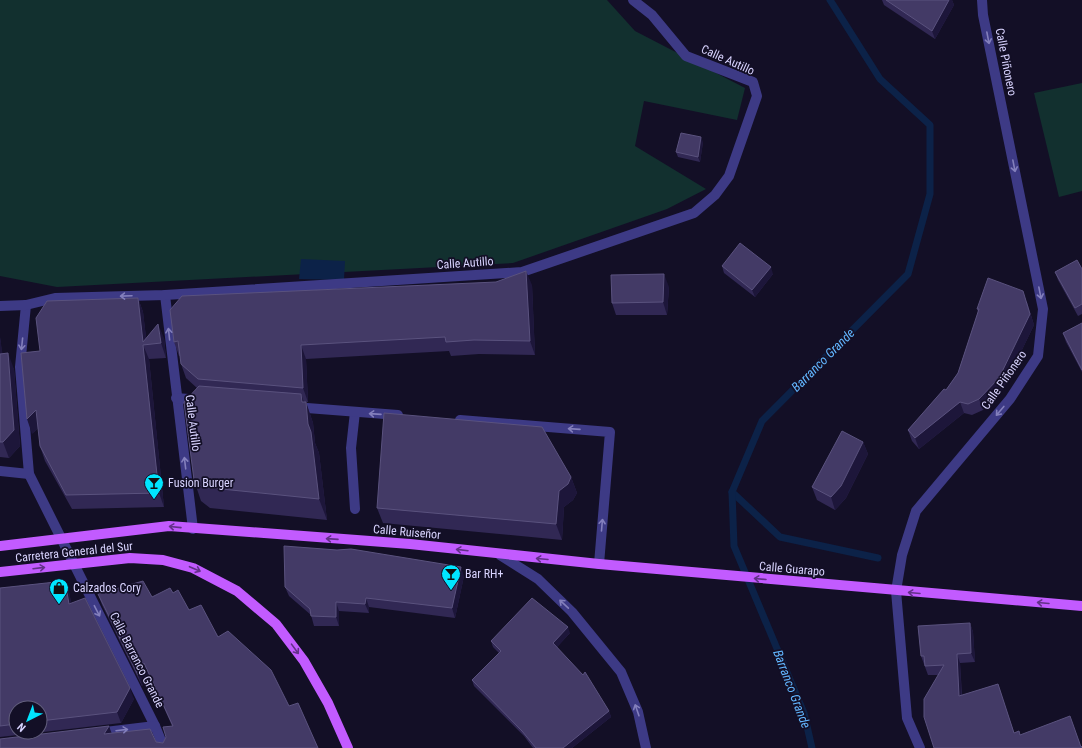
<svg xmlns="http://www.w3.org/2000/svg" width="1082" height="748" font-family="'Roboto Condensed',sans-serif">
<rect width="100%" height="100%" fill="#130f26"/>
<g fill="#12302f">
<path d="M0 0H607L635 31 745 88 737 120 644 101 635 146 706 189 667 209 513 263 57 287 0 276Z"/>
<path d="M1082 83V191L1059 197 1034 93Z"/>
</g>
<path fill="#0c2248" d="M301 259 345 261 344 280 299 279Z"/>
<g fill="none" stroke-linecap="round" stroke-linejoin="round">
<g stroke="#0c2248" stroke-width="7">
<path d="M732 492 780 537 878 558"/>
<path d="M812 748 804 713 734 546 732 492 762 421 908 274 930 194V125L880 79 830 0"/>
</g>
<path stroke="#3d3a85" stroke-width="10" d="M355 509 351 448 355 412"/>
<g stroke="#3d3a85" stroke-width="10">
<path d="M165 295 193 529"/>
<path d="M26 305 20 367 29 474 155 726 164 748"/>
<path d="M0 306 26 305 55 298 165 295 522 272 694 213 715 195 729 176 757 96 753 82 686 56 652 15 633 0"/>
<path d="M176 398 201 400"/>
<path d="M294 407 398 415"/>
<path d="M460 420 610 432 599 564"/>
<path d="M0 471 29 474"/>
<path d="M500 555 538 579 572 612 621 672 638 712 646 748"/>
<path d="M97 733 155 726"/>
<path d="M920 748 907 718 896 591 902 555 916 511 1010 399 1038 356 1043 309 983 15 982 0"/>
</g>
<g stroke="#c25bff" stroke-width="10">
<path d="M0 546 169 526 410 544 599 564 1082 606"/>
<path d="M0 572 130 558 163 560 193 568 237 591 276 624 304 661 328 703 348 748"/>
</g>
</g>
<g fill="#312854" fill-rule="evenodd">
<path d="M882 0H952L954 5 935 39 884 5Z"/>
<path d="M703 142 700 162 678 157 676 152Z"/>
<path d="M722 266 773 274 755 297 724 273Z"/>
<path d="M1082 269V314L1078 316 1058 280 1055 272Z"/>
<path d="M532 285 535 355 479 354 451 356 449 351 306 359 308 402H304H306L313 423 315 443 319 453 327 520 210 508 201 501 194 480 197 388 186 378 181 364 180 356H179L174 342Z"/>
<path d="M669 287 667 315H616L612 303Z"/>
<path d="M138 298 143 312 146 338H164L166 358 149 359 164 507 72 509 45 461 40 446 38 428 32 434Z"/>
<path d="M1027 302 1034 325 1003 389 983 410 972 415 964 413 919 449 912 441 908 430 946 390 958 373 978 312 977 309Z"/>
<path d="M1082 323V372L1066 342 1063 333Z"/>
<path d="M0 337 2 354 14 369 20 446 9 458 0 457Z"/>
<path d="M863 442 868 454 846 498 835 510 817 500 812 487Z"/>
<path d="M571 477 577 493 573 500 564 507 562 540 383 523 377 508Z"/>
<path d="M464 576 455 618 369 607V613L339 611V626H314L311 615 289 596 285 587Z"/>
<path d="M65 581 69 592 71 603 134 699 121 723 0 737V588ZM16 708H40V732H16Z"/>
<path d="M173 593 189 610 218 637 289 706 318 748H0L109 726 111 734 163 743 166 737 172 726 149 674 142 686 102 605 98 594 152 597Z"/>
<path d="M970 623 973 632 975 662 960 663 962 695 998 684 1014 733 1020 735 1081 747 934 748 938 675H928L921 656Z"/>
<path d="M570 633 557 647 609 711 611 717 572 748H533L524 736 474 686 472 680 499 653 493 647 491 641Z"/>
</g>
<g fill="#1d163a">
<path d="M949 0H952L954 5 935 39 932 31Z"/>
<path d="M701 137 703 142 700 162 698 157Z"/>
<path d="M771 267 773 274 755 297 752 290Z"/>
<path d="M526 271 532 285 535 355 530 341Z"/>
<path d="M664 274 669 287 667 315 663 302Z"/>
<path d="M1023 291 1034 325 1003 389 983 410 979 399Z"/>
<path d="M138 298 143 312 147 345 143 342Z"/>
<path d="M158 324 164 338 166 358 161 343Z"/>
<path d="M0 337 5 370 0 357Z"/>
<path d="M143 345 149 359 164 507 159 493Z"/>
<path d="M301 345 306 359 308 402 303 388Z"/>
<path d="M8 353 14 369 20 446 9 458 3 442Z"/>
<path d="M301 394 306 408V402L313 423 315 443 319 453 327 520 319 499 308 424 302 402Z"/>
<path d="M960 402 964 413 919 449 915 438Z"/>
<path d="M36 410 41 425 32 434 27 419Z"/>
<path d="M863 442 868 454 846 498 835 510 831 497Z"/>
<path d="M571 477 577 493 573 500 564 507 562 540 556 524 559 491Z"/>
<path d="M461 567 464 576 455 618 452 608Z"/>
<path d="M65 581 69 592 74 615 69 604Z"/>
<path d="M366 598 369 607V613L365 604Z"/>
<path d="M336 602 339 611V626L336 617Z"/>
<path d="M970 623 973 632 975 662 971 653Z"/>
<path d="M568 627 570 633 555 649 553 643Z"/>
<path d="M957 654 960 663 962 705 959 696Z"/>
<path d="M144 663 149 674 142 686 138 675Z"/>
<path d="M130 688 134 699 121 723 117 712Z"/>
<path d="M609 711 611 717 572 748H563Z"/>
<path d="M109 726 113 737 104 734Z"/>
</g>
<g fill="#433a66" stroke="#5a527e">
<path d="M886 0H949L932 31Z"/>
<path d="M681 133 701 137 698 157 676 152Z"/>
<path d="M740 243 771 267 752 290 722 266Z"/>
<path d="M1077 260 1082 269V304L1075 308 1055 272Z"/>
<path d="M526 271 530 341 474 340 446 342 445 337 301 345 303 388 198 379 181 364 178 341 174 342 170 310 182 296 496 282Z"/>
<path d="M664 274 663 302 612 303 611 275Z"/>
<path d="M988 278 1023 291 1030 314 999 378 979 399 968 404 960 402 915 438 908 430 944 389 946 390 958 373 979 309H977Z"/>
<path d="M138 298 143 342 158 324 161 343 143 345 159 493 66 495 40 446 36 410 27 419 21 353 40 351 36 318 47 301Z"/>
<path d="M1082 323V370L1063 333Z"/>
<path d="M8 353 14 430 3 442H0V354Z"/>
<path d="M199 386 301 394 302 402H306L308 424 311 432 319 499 202 487 194 480 184 402Z"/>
<path d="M384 413 542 427 571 477 568 484 559 491 556 524 377 508Z"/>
<path d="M842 431 863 442 841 486 831 497 812 487Z"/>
<path d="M284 546 337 550 351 549 461 567 452 608 366 598 365 604 336 602V617L311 616 310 609 285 587Z"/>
<path d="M65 581 69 604 85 598 130 688 117 712 40 721V708H16V724L0 726V588Z"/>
<path d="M143 581 152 597 170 588 173 593 178 590 189 610 201 605 218 637 228 631 271 670 289 706 298 703 318 748H0V739L109 726 104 734 150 729 156 742 163 743 166 737 163 727 173 726 144 663 138 675 98 594Z"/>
<path d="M532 598 568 627 553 643 583 675 585 672 609 711 563 748H536L522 731 472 680 501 651 491 641Z"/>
<path d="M970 623 971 653 957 654 959 696 998 684 1014 733 1019 731 1020 735 1070 716 1081 747 1082 746V748H934L924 717V699L944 665 925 666 924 656H921L918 626Z"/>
</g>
<defs><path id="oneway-shaft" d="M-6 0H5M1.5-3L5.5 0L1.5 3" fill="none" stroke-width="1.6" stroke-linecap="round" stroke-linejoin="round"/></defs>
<g stroke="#837fbc">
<use href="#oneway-shaft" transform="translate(988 38) rotate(79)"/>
<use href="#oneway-shaft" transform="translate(1014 166) rotate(79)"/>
<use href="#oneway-shaft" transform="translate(1040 293) rotate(79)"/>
<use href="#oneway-shaft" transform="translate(126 296) rotate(178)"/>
<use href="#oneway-shaft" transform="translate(169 334) rotate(-96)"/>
<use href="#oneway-shaft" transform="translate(22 344) rotate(96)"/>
<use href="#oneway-shaft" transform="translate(1000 411) rotate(130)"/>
<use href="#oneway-shaft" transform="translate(375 414) rotate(-176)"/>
<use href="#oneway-shaft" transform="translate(574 429) rotate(-176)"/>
<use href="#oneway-shaft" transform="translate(185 463) rotate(-97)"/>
<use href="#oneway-shaft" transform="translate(602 525) rotate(-85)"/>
<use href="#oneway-shaft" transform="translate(564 604) rotate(-137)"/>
<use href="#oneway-shaft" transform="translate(97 611) rotate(63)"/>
<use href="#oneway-shaft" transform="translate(637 710) rotate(-109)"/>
<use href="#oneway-shaft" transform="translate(122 730) rotate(-7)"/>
</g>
<g stroke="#623188">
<use href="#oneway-shaft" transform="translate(175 527) rotate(-174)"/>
<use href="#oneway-shaft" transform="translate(332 539) rotate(-176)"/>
<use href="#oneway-shaft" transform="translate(462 550) rotate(-173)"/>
<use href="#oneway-shaft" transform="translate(542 559) rotate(-175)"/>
<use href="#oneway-shaft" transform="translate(39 568) rotate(-7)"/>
<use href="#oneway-shaft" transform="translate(195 569) rotate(23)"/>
<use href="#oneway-shaft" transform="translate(760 579) rotate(-175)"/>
<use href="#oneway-shaft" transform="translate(914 593) rotate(-175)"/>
<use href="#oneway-shaft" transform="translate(1043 603) rotate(-175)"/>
<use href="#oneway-shaft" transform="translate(295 649) rotate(54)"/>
</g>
<defs>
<symbol id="bar-pin" viewBox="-11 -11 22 30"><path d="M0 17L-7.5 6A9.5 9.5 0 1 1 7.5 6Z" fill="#00e5ff" stroke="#130f26"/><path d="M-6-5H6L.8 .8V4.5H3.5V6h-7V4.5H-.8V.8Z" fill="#111"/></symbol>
<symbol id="shop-pin" viewBox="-11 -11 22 30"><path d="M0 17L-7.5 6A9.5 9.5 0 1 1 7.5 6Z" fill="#00e5ff" stroke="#130f26"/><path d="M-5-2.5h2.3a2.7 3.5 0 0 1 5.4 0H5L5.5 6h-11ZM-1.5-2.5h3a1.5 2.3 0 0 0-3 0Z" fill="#111"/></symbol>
</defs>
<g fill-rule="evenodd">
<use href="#bar-pin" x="143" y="472" width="22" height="30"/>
<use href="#bar-pin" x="440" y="563" width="22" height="30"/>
<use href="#shop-pin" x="48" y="577" width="22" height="30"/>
</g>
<g text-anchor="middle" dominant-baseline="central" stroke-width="3.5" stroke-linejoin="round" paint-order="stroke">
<g font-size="12" fill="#d9d4ff" stroke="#130f26">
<text transform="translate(728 60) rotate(24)">Calle Autillo</text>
<text transform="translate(1006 62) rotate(79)">Calle Piñonero</text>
<text transform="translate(465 263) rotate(-4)">Calle Autillo</text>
<text transform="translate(1004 380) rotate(-55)">Calle Piñonero</text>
<text transform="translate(193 423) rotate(83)">Calle Autillo</text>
<text transform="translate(407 532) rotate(5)">Calle Ruiseñor</text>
<text transform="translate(74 552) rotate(-6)">Carretera General del Sur</text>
<text transform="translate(792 569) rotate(5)">Calle Guarapo</text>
<text transform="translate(137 660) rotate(63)">Calle Barranco Grande</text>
</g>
<g font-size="12" fill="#d9d4ff" stroke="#130f26" text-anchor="start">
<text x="168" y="483">Fusion Burger</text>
<text x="465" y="574">Bar RH+</text>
<text x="73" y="588">Calzados Cory</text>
</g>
<g font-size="13" font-style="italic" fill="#62b6ff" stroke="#130f26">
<text transform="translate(823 360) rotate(-45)">Barranco Grande</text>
<text transform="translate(792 689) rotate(69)">Barranco Grande</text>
</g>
</g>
<g transform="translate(28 720) rotate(222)"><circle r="19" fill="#130f26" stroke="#625e7d"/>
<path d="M0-3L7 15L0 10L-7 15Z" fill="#00e5ff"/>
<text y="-6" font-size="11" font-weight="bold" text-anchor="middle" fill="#d9d4ff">N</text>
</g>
</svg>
